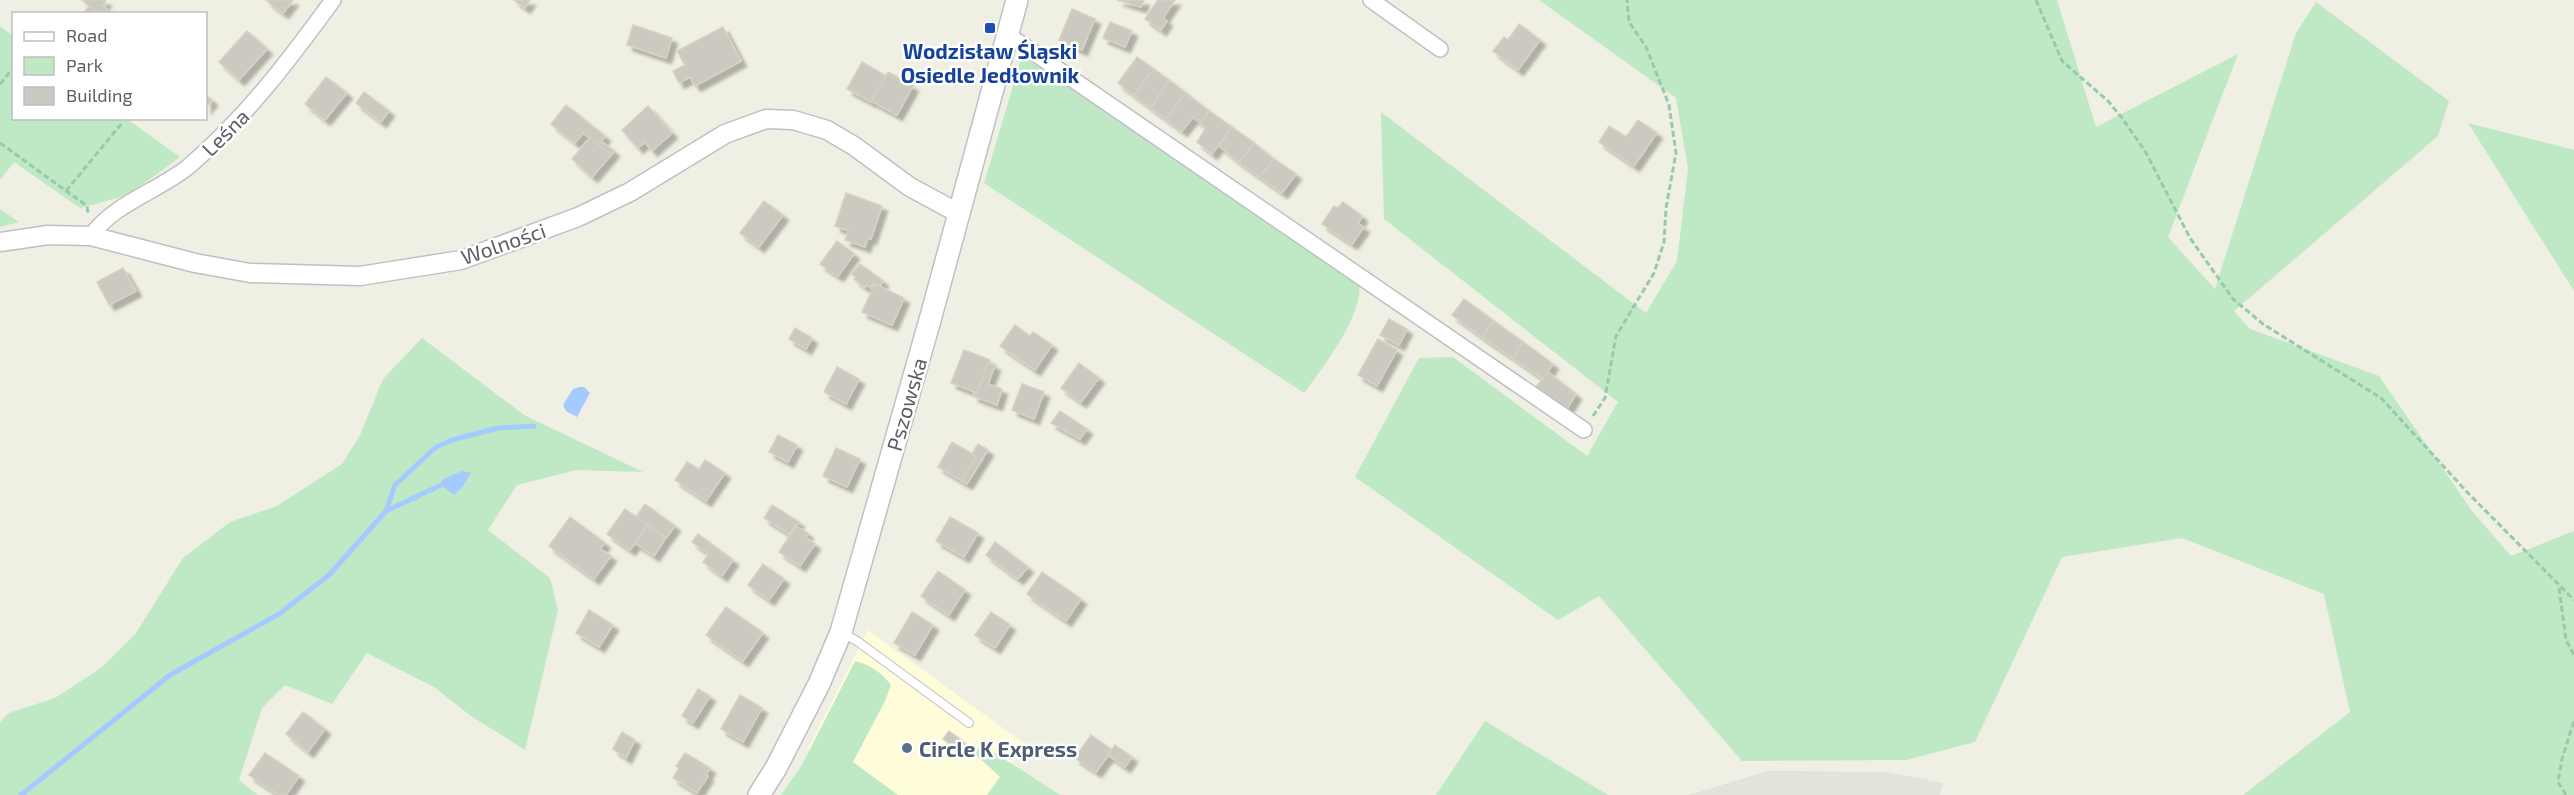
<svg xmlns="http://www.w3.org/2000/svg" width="2574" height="795" font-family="'Exo 2',sans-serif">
<defs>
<filter id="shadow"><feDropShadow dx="5.5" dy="5.5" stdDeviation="1.5" flood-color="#0004"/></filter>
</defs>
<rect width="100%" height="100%" fill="#efefe3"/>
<path fill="#fffcd9" d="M868 630 1025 744 988 795H881L808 749Z"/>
<path fill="#e3e2db" d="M1768 771 1887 772 1943 783 1940 795H1689Z"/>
<g fill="#bee9c4">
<path d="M1539 0H2057L2096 127 2238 54 2168 237 2215 289 2296 33 2316 2 2449 101 2438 136 2234 311 2250 329 2379 376 2472 511 2511 556 2574 531V795H2243L2350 712 2324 594 2182 538 2062 557 1975 742 1906 760 1742 761 1599 596 1558 620 1355 477 1419 358 1453 357 1587 456 1618 402 1384 219 1381 112 1646 313 1677 261 1688 169 1676 98Z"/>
<path d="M0 26 13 36 14 118 127 119 180 157 128 195 80 208 14 162 0 180Z"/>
<path d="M1022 56 1359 284C1364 314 1322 369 1304 393L984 183Z"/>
<path d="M2468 123 2574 150V291Z"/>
<path d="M0 209 19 222 0 227Z"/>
<path d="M422 338 524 415 643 472 576 470 517 485 488 530 550 578 558 610 525 750 471 716 434 687 367 653 332 704 285 685 262 708 239 780 258 795H0V722L9 713 55 698 101 668 136 633 183 558 230 522 277 506 342 464 360 435 383 379Z"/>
<path d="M855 661C871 665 881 672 891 685L885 701 853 762 898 795H781L802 765Z"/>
<path d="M1485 721 1608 795H1436Z"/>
<path d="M981 744 1060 795H987L1000 777 975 754Z"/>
</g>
<g fill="#a4caff">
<path d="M580 387H584L590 393 577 417 566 411 563 405 573 389Z"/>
<path d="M462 471 471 473 463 486 454 495 441 485 442 480Z"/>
</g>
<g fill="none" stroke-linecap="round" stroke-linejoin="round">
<g stroke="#a4caff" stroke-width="5">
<path d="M386 511 395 485 436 447 452 440 498 428 534 426"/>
<path d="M21 795 170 675 279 614 329 575 386 511 441 485"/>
</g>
</g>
<g fill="#cbc9c0" stroke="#d5d2c1" stroke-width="1.5" filter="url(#shadow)">
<path d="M82 0H106L103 6 113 14H100Z"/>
<path d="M266 0H293L283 13Z"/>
<path d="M514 0H530L525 8Z"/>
<path d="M1117 0H1144L1141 7Z"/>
<path d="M1158 0H1175L1163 18 1167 21 1161 30 1145 19Z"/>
<path d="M89 6 100 14H83Z"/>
<path d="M1072 9 1095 19 1082 50 1059 40Z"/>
<path d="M1110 22 1132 31 1125 47 1103 38Z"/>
<path d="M1519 24 1540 40 1518 70 1493 51 1504 37 1508 40Z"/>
<path d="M633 25 672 38 666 58 627 45Z"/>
<path d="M723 27 741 61 695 86 690 77 679 83 673 71 685 65 677 51Z"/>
<path d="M247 31 267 49 239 80 219 62Z"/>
<path d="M1137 57 1154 69 1134 95 1118 83Z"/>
<path d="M862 62 886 76 871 102 847 89Z"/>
<path d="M1154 69 1169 80 1151 108 1134 95Z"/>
<path d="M888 72 913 86 897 115 871 101Z"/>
<path d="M326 77 347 93 325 120 305 104Z"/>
<path d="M1169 80 1186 93 1166 119 1151 108Z"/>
<path d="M364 92 389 111 381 122 356 103Z"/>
<path d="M1186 93 1209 111 1200 123 1193 117 1182 131 1166 119Z"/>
<path d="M206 95 212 100 206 108Z"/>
<path d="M566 105 605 136 601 141 614 151 611 155 583 133 575 143 551 124Z"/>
<path d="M648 106 672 133 652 151 645 142 638 148 622 130Z"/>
<path d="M1209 111 1232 127 1212 154 1197 142 1206 128 1200 123Z"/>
<path d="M1638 120 1657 133 1634 166 1599 142 1609 126 1626 137Z"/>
<path d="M1232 127 1254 143 1239 162 1219 146Z"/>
<path d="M590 138 611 155 592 177 572 159Z"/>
<path d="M1254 143 1274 159 1260 177 1239 162Z"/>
<path d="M1274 159 1296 174 1282 193 1260 177Z"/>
<path d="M846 193 882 206 871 239 868 238 865 247 845 240 849 231 835 226Z"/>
<path d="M764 201 783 215 759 247 740 233Z"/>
<path d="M1343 202 1362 216 1358 224 1364 227 1352 244 1322 224 1334 206 1338 208Z"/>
<path d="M837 241 854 254 838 276 820 264Z"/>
<path d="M860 264 883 281 880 286 873 283 871 288 866 285 865 287 854 279 856 277 851 274Z"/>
<path d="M123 268 136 291 109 305 97 282Z"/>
<path d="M875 284 904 298 892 325 862 312Z"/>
<path d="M1464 299 1494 321 1482 337 1452 315Z"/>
<path d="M1389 319 1407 329 1399 345 1380 335Z"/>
<path d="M1494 321 1523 342 1513 358 1482 337Z"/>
<path d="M1015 325 1030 336 1033 332 1052 345 1035 370 1000 346Z"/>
<path d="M795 328 812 338 806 349 789 339Z"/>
<path d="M1378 339 1397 350 1377 386 1358 375Z"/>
<path d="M1523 342 1553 364 1543 379 1513 358Z"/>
<path d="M964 350 990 360 977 393 951 383Z"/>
<path d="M988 363 995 365 988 384 1002 389 997 405 973 396 975 392 977 393Z"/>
<path d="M1079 363 1099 378 1081 402 1061 388Z"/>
<path d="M837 367 859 379 846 404 824 392Z"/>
<path d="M1548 372 1576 394 1567 409 1536 387Z"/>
<path d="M1022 384 1044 392 1034 419 1012 410Z"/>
<path d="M1060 411 1087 429 1080 439 1051 423Z"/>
<path d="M778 435 797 445 788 462 769 452Z"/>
<path d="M952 442 976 456 962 481 938 467Z"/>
<path d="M978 444 988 450 967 484 962 481 976 456 972 454Z"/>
<path d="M836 448 860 459 847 487 823 476Z"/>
<path d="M705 460 725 473 706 501 675 480 687 462 699 469Z"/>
<path d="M645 504 675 526 666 538 636 517Z"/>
<path d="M772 505 799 522 789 534 764 518Z"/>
<path d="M625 509 648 525 630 550 607 534Z"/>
<path d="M570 517 605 543 600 549 611 556 594 579 549 546Z"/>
<path d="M950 517 978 533 964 557 936 541Z"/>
<path d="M648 525 666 538 654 556 635 543Z"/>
<path d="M796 526 808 533 805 537 815 544 800 566 779 552Z"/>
<path d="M698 534 733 560 722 576 703 562 709 554 692 542Z"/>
<path d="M995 542 1028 567 1018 579 986 555Z"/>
<path d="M763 564 784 579 769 600 748 585Z"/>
<path d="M938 571 965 590 949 615 921 596Z"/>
<path d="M1042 572 1081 599 1066 621 1027 594Z"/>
<path d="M726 607 763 633 743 661 706 635Z"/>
<path d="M589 610 613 625 599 647 576 633Z"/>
<path d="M912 612 933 625 915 655 894 643Z"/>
<path d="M991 612 1010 625 995 648 975 635Z"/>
<path d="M698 689 710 696 693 723 682 716Z"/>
<path d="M740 695 762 708 743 742 721 729Z"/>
<path d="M303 712 325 729 308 752 286 734Z"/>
<path d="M949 731 960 739 954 747 943 739Z"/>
<path d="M622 732 635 740 626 758 613 749Z"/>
<path d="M1091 735 1112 750 1096 772 1075 758Z"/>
<path d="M1115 745 1132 757 1125 767 1108 755Z"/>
<path d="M265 753 299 776 286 795H279L249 775Z"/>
<path d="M685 753 710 768 706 775 708 776 697 793 673 778 679 768 676 766Z"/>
</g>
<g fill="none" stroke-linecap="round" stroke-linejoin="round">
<defs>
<path id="service" d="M842 633 857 641 969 723"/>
<g id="minor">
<path d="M1371 0 1440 49"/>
<path d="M1008 35 1584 430"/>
<path d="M91 236C113 204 158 191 188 167 247 116 287 63 333 0"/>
</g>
<path id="tertiary" d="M0 242 48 235 91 236 195 263 250 273 360 276 461 260 578 217 630 192 725 134 766 119 793 120 827 130 854 146 910 187 960 214"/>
<path id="secondary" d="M759 795 776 768 819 684 841 632 930 320 1017 0"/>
</defs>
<use href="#service" stroke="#bdc0c6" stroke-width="10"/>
<use href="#minor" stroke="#bdc0c6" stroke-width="18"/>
<use href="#tertiary" stroke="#bdc0c6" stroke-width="21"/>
<use href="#secondary" stroke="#bec0c8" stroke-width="24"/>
<g stroke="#96caad" stroke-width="3" stroke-dasharray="6 3" stroke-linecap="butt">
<path d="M2036 0 2062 61 2108 101 2122 118 2145 151 2190 238 2233 299 2263 324 2381 398 2467 492 2574 600"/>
<path d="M0 84 14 67"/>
<path d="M0 143 87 206 88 214"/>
<path d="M66 191 122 123"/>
<path d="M1593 416 1605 398 1616 336 1654 273 1664 242 1666 208 1676 153 1669 105 1646 47 1629 22 1627 0"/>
<path d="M2559 588 2566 640 2574 655"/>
<path d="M2566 795 2558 782 2562 759 2574 721"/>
</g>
<use href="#service" stroke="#fff" stroke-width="8"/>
<use href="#minor" stroke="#fff" stroke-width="15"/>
<use href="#tertiary" stroke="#fff" stroke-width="18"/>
<use href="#secondary" stroke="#fff" stroke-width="21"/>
</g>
<rect fill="#1a4fb4" stroke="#fff" stroke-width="2" x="984" y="22" width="12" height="12" rx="3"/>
<circle fill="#5c6f8a" stroke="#fff" stroke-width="2" cx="907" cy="748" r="6"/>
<g text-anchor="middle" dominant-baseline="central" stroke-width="5" stroke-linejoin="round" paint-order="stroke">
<g font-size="21" font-weight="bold" fill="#164399" stroke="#fff">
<text x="990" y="50">Wodzisław Śląski<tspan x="990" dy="24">Osiedle Jedłownik</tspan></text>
</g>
<g font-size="21" fill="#5b5e65" stroke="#fff">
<text transform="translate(225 132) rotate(-45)">Leśna</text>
<text transform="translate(503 243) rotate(-19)">Wolności</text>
<text transform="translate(906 404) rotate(-74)">Pszowska</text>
</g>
<g font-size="21" font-weight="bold" fill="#4e5e75" stroke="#fff" text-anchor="start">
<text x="919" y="748">Circle K Express</text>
</g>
</g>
<rect x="12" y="12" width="195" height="108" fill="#ffffff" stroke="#bdbfc1" stroke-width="1.5"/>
<rect x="24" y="32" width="30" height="9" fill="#ffffff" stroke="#bdbfc1" stroke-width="1.5"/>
<text x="66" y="42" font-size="18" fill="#5b5e65">Road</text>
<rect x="24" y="57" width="30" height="18" fill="#bee9c4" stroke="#bdbfc1" stroke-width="1.5"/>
<text x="66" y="72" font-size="18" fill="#5b5e65">Park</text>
<rect x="24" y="87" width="30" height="18" fill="#cbc9c0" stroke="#bdbfc1" stroke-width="1.5"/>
<text x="66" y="102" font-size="18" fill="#5b5e65">Building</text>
</svg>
